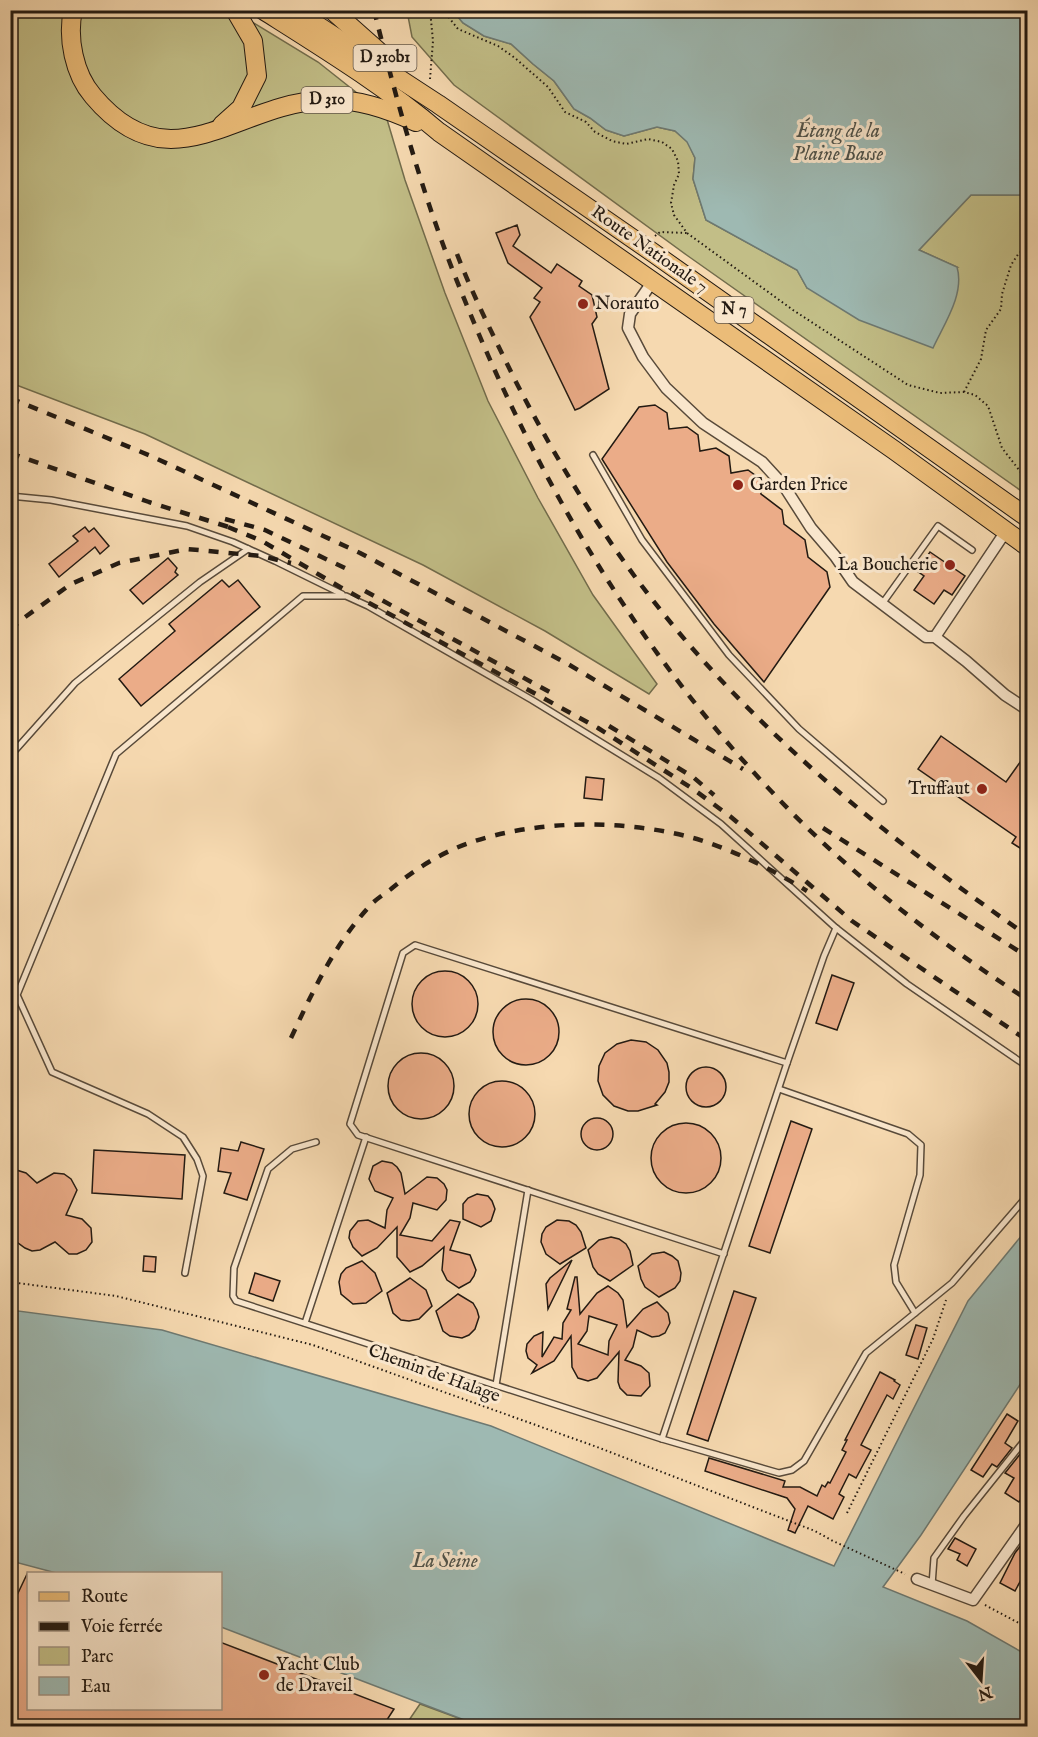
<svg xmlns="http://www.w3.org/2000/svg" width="1038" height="1737" font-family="'IM FELL English',serif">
<rect width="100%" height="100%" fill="#f6d9b0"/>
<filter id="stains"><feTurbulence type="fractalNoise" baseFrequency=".00333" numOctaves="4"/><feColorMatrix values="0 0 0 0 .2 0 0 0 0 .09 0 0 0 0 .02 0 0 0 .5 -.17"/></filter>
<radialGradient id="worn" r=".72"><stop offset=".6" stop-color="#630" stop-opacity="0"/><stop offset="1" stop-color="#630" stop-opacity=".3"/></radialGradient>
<g fill="#c2be87" stroke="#726c4c" stroke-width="1.5">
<path d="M11 11H234L318 62 386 116 405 180 445 293 488 401 538 498 593 595 657 684 649 694 545 631 423 565 145 434 11 383Z"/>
<path d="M407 11H453L463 23 484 36 511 44 533 64 554 81 574 109 590 118 606 130 624 136 657 127 675 131 688 142 695 158 693 179 706 220 797 270 807 288 957 267 919 250 971 195H1027V495L688 256 454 85 412 37Z"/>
<path d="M420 1704 480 1726H405Z"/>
</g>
<g fill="#9eb9b2" stroke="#6d7972" stroke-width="1.5">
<path d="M453 11H1027V195H971L919 250 957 267C965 294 944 324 933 348L859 320 807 288 797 270 706 220 693 179 695 158 687 142 675 131 657 127 624 136 606 130 590 118 574 109 554 81 533 64 511 44 484 36 463 23Z"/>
<path d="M1027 1229V1374L921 1535 883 1587 967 1621 1027 1655V1726H480L221 1627 220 1574H60L11 1561V1310L162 1330 491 1426 834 1566 968 1301Z"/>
</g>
<g fill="#ebac88" stroke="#231a12" stroke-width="1.5" fill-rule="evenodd">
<path d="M517 225 520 235 513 246 551 273 557 264 582 281 579 286 592 295 597 317 592 324 609 389 580 408 575 410 530 317 540 302 534 298 542 288 508 263 496 233Z"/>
<path d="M655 405 667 413 669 429 687 427 698 435 700 451 716 448 729 456 731 473 748 470 759 478 761 494 782 510 784 524 805 540 808 557 827 572 830 587 764 682 714 624 667 562 602 459 639 407Z"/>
<path d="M85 527 89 532 94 528 109 546 100 554 95 547 59 577 49 564 78 541 73 536Z"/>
<path d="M930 552 965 576 952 595 944 590 934 604 914 590 924 576 917 571Z"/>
<path d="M168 558 177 568 175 572 178 575 143 604 130 590Z"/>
<path d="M222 580 229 587 238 580 260 607 141 706 119 679 175 631 169 624Z"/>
<path d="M941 736 1006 782 1028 751V853L1012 843 1016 837 918 769Z"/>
<path d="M586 777 604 779 602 800 584 798Z"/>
<circle cx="445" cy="1004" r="33"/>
<path d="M832 975 854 983 837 1030 816 1023Z"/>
<circle cx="526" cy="1032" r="33"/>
<path d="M631 1040 646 1042 658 1050 667 1063 669 1072V1082L665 1092 655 1104 657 1105 638 1111H628L614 1106 603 1095 598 1081 599 1066 605 1053 617 1044Z"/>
<circle cx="421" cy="1086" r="33"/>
<circle cx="706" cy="1087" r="20"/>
<circle cx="502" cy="1114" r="33"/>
<circle cx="597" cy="1134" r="16"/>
<path d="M791 1121 812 1129 770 1253 749 1246Z"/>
<circle cx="686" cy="1158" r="35"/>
<path d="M241 1142 264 1149 247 1200 224 1193 231 1173 218 1171 221 1148 238 1151Z"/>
<path d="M94 1150 185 1155 182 1199 92 1193Z"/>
<path d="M382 1161 392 1163 397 1167 401 1173 405 1194 427 1177 437 1178 444 1184 447 1190 446 1200 437 1210 413 1203 410 1218 400 1235 432 1241 450 1220 460 1222 450 1250 470 1255 476 1270 474 1276 470 1282 459 1288 447 1280 442 1270 444 1247 422 1266 410 1272 397 1257V1227L377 1248 362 1256 353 1247 349 1238 350 1231 358 1221 368 1220 385 1228 387 1210 393 1198 375 1191 369 1179 373 1166Z"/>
<path d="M10 1168 26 1173 37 1183 54 1173 64 1174 71 1179 77 1190 66 1215 82 1219 91 1228 92 1242 86 1250 77 1254H69L55 1242 40 1250 32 1251 25 1248 10 1237Z"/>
<path d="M477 1194 488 1196 492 1201 495 1209 491 1221 481 1227 463 1219V1204L468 1198Z"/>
<path d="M557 1220 569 1221 576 1225 581 1232 586 1248 560 1264 546 1254 541 1242 542 1234 546 1227Z"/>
<path d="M611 1237 619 1239 626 1244 630 1251 633 1265 610 1281 598 1274 593 1267 588 1250 599 1240Z"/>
<path d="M664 1252 672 1256 678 1261 681 1273 680 1281 675 1288 659 1297 645 1287 641 1279 638 1266 652 1254Z"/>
<path d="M144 1256 156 1257 155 1272 143 1271Z"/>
<path d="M572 1260 548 1309 546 1284 550 1278Z"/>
<path d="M362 1261 375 1273 382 1291 366 1303 353 1304 341 1294 339 1282 341 1274 346 1268Z"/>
<path d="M255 1273 280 1281 273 1301 249 1293Z"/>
<path d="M575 1277H577L580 1314 597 1293 608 1286 618 1293 623 1300 627 1327 643 1309 657 1302 668 1313 670 1323 665 1333 659 1336 652 1337 637 1330 633 1347 625 1360 641 1366 649 1373 650 1386 641 1396 627 1395 620 1388 618 1382 619 1352 597 1378 588 1381 578 1378 572 1367 571 1336 554 1361 532 1373 537 1365 528 1358 526 1351 527 1344 534 1336 543 1332 542 1357 554 1337 562 1339 563 1323 571 1310 567 1309ZM589 1316 617 1325 609 1341 608 1355 578 1344 587 1331Z"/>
<path d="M410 1278 426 1290 432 1306 419 1319 409 1321 401 1320 393 1313 387 1293Z"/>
<path d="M734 1291 756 1298 708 1441 687 1434Z"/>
<path d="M458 1294 473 1303 477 1310 479 1317 475 1329 469 1335 462 1338 450 1336 443 1331 436 1311Z"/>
<path d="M916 1325 927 1328 918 1359 906 1355Z"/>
<path d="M880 1372 895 1380 894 1381 900 1385 893 1399 887 1395 861 1445 871 1450 856 1478 849 1474 839 1494 844 1497 833 1519 808 1506 795 1533 788 1530 795 1509 787 1498 705 1471 709 1458 785 1481 783 1487H800L817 1496 822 1485 825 1487 828 1482 830 1483 846 1452 842 1450 847 1440H845Z"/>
<path d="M1007 1414 1018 1421 1005 1443 1012 1448 997 1467 992 1464 983 1477 971 1470Z"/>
<path d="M1021 1453 1028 1457V1489L1019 1502 1005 1493 1014 1478 1005 1473Z"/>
<path d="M1028 1536V1567L1015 1591 1000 1583 1015 1553Z"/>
<path d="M955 1538 976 1549 967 1566 957 1560 960 1554 948 1549Z"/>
<path d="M28 1572V1708H220V1642L394 1709 383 1726H10V1610Z"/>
</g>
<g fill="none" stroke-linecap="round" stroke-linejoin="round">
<defs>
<g id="service">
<path d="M593 455 642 540 729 655 799 729 883 801"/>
<path d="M10 496 51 500 187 526 233 542 275 561 342 594"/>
<path d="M882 604 938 526 972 550"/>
<path d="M10 756 75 683 200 582 248 549"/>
<path d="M779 1089 908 1134 921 1145 920 1175 894 1265 896 1282 915 1313"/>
<path d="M316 1142 292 1149 268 1169 234 1268 233 1296 236 1301 662 1439 787 1063 824 956 836 928"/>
<path d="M724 1254 358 1135 350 1124 403 953 415 945 787 1063"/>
<path d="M185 1273 203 1176 197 1159 183 1137 148 1114 52 1072 17 995 116 754 303 596H346L368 606 532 700 659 778 721 824 836 928 907 984 1028 1067"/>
<path d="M305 1323 366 1137"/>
<path d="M496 1385 528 1190"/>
<path d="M662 1439 779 1473 792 1470 804 1461 866 1353 952 1283 1028 1195"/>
<path d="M932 1585 934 1558 964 1516 1028 1436"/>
</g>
<g id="minor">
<path d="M653 281 630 314 628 328 643 357 666 388 703 423 762 462 784 486 811 528 835 556 853 582 926 637H935L966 661 1005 695 1028 710"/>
<path d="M935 637 1006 531"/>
<path d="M917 1579 973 1600 1028 1522"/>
</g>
<g id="primary">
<path d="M73 10C67 38 74 74 93 96 170 188 235 104 323 100 356 98 387 109 416 122"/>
<path d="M263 10C323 48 385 86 439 132L894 450 1028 547"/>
<path d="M294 10 438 104 652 252 1028 518"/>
<path d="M332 10 386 58"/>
<path d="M222 125 241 108 257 76 253 41 235 10"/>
</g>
</defs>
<use href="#service" stroke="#584a3a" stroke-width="8"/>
<use href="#minor" stroke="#584a3a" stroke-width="13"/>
<use href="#primary" stroke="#231a12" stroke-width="20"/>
<g stroke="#231a12" stroke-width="2" stroke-dasharray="1.5 3" stroke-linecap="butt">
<path d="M443 10 458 29 498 46 515 58 548 87 565 112 586 122 595 132 612 141 626 144 648 139 662 142 672 149 678 161 679 174 674 185 671 203 674 215 687 233 793 310 908 385 940 393 964 392 975 395 988 406 1002 448 1023 475H1028"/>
<path d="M430 79 433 41 430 10"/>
<path d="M655 236 660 232 687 233"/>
<path d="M964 392 981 359 986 330 1001 309 1002 294 1011 265 1019 253 1028 248"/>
<path d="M10 1282 116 1296 313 1345 597 1447 815 1531 833 1541 905 1574"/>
<path d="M847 1513 933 1339 946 1300"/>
<path d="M985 1605 1028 1628"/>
<path d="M404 1726H406"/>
</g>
<use href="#service" stroke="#f9e6cc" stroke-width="5"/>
<use href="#minor" stroke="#f9e6cc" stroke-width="10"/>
<use href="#primary" stroke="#ebbc78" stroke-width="18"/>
<g stroke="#231a12" stroke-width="4.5" stroke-dasharray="10 10" stroke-linecap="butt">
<path d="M374 10C398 107 425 204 463 296 536 477 637 650 772 792 847 872 935 940 1028 1000"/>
<path d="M457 254C474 298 495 339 516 382 554 455 597 528 648 594 752 730 888 839 1028 936"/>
<path d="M10 398 151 456 360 553 568 664 743 769"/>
<path d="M10 453 149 502 235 529"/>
<path d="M225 519 265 530 347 569"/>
<path d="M228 527 262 541 340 587 598 728 693 789 731 817 852 921 1028 1041"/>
<path d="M365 591 557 696"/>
<path d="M10 630 21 620 71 584 119 563 187 549 261 556 291 563"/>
<path d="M609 726 693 777 714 795"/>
<path d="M823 828 1028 957"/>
<path d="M291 1038C312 993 333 947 367 909 373 901 383 895 391 889 414 870 440 853 469 843 538 819 627 819 697 839 736 851 773 870 807 891"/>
</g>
</g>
<g fill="#8f2418" stroke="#f9e6cc" stroke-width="2">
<circle cx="583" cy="304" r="6"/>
<circle cx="738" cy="485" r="6"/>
<circle cx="950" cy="565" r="6"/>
<circle cx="982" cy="789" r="6"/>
<circle cx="264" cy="1675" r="6"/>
</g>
<g text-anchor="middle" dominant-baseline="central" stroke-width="6" stroke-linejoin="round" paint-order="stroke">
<g fill="#f9e6cc" stroke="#63574a" stroke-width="1.5">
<rect x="353.5" y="45" width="63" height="26" rx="4.5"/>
<rect x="301.5" y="87" width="51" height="26" rx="4.5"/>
<rect x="714.5" y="297" width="39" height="26" rx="4.5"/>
</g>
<g font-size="16" font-weight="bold" fill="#231a12">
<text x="385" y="58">D 310b1</text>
<text x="327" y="100">D 310</text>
<text x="734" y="310">N 7</text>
</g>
<g font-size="18" fill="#231a12" stroke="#f9e6cc">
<text transform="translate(649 250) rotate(35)">Route Nationale 7</text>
<text transform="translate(434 1374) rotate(20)">Chemin de Halage</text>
</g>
<g font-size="18" fill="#231a12" stroke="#f9e6cc" text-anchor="start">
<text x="595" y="304">Norauto</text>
<text x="750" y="485">Garden Price</text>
<text x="938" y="565" text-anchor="end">La Boucherie</text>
<text x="970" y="789" text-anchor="end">Truffaut</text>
<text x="276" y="1665">Yacht Club<tspan x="276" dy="21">de Draveil</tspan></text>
</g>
<g font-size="20" font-style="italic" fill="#4e524a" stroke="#f9e6cc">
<text x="838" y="131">Étang de la<tspan x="838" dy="23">Plaine Basse</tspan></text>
<text x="445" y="1561">La Seine</text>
</g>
</g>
<rect width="1038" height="1737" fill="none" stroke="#f6d9b0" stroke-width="36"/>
<rect x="12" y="12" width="1014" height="1713" fill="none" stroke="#231a12" stroke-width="3"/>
<rect x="18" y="18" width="1002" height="1701" fill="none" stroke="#231a12" stroke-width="1.5"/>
<rect x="27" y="1572" width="195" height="138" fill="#f9e6cc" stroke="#a39482" stroke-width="1.5"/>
<rect x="39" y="1592" width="30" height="9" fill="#ebbc78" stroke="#a39482" stroke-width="1.5"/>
<text x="81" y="1602" font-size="18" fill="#231a12">Route</text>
<rect x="39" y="1622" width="30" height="9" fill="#231a12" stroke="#a39482" stroke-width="1.5"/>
<text x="81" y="1632" font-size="18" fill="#231a12">Voie ferrée</text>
<rect x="39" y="1647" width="30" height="18" fill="#c2be87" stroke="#a39482" stroke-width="1.5"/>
<text x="81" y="1662" font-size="18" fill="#231a12">Parc</text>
<rect x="39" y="1677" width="30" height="18" fill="#9eb9b2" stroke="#a39482" stroke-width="1.5"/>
<text x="81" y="1692" font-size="18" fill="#231a12">Eau</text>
<g transform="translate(981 1680) rotate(163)" stroke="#f9e6cc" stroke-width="4.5" paint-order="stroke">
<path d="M0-4.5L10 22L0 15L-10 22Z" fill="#231a12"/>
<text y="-9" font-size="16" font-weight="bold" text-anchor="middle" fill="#231a12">N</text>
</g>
<rect width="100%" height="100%" filter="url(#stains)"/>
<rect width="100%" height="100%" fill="url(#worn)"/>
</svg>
